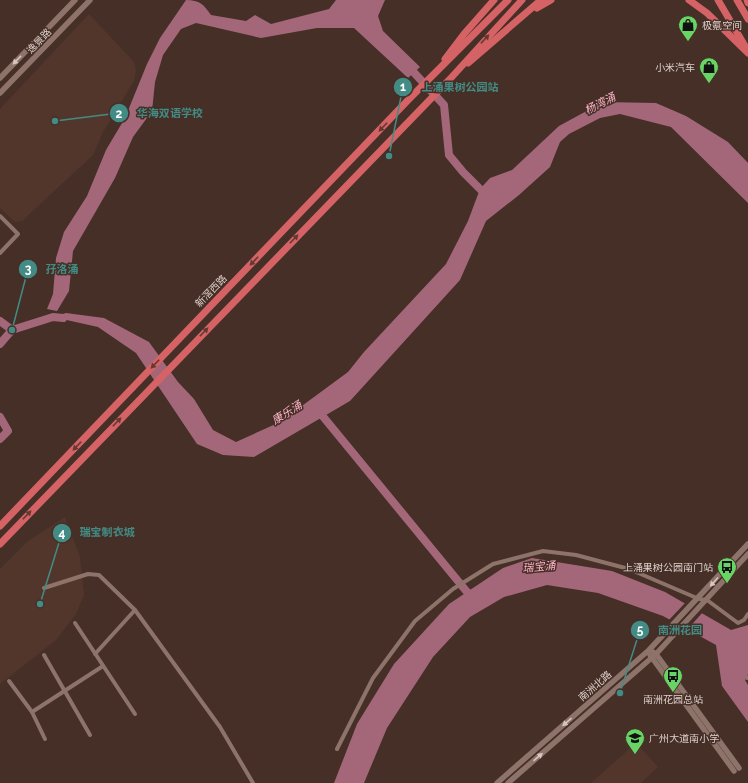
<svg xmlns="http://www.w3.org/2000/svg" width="748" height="783" font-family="Raleway,'Noto Sans SC',sans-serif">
<rect width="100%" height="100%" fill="#452f27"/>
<g fill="#53362b">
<path d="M89 14 134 62 136 71 134 81 103 132 93 155 22 221 15 222 0 208V109Z"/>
<path d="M65 517 80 557 84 595 76 614 56 640 0 684V569L28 541Z"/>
<path d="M636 743 658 767 641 783H591Z"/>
</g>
<g fill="#a46779">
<path d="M186 0C200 0 204 5 211 15L246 21 255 15 271 24 329 9 336 0H385L378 16 383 31 420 67 408 78 354 28H317L261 38 196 23 181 29 163 55 155 82 152 111 133 137 115 178 73 251 69 291 57 311 47 309 53 294 56 258 64 232 87 196 106 150 125 118 147 64 160 38Z"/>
<path d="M603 102 656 103 686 116 728 142 748 163V203L671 127 620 114 600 118 569 134 560 142 550 167 519 195 486 221 460 280 350 401 254 457 223 455 197 444 136 353 98 327 53 317 66 313 104 318 149 342 178 382 194 399 213 430 236 442 280 422 348 372 364 352 446 264 468 221 480 189 490 178 512 170 559 126Z"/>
<path d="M532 558 612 571 665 592 731 630 748 625V674L745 680 748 685V722L722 686 716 645 663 616 598 593 547 585 504 597 470 617 433 657 387 728 364 783H334L357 724 394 664 449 604 503 568Z"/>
</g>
<path fill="#452f27" d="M686 602 703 612 686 631 668 621Z"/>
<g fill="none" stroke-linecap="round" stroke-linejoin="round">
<g stroke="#a46779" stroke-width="8">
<path d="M407 65 444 105 449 155 463 172 487 196"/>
<path d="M0 321 12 330"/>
<path d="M0 344 12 330 53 317 63 318"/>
<path d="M316 408 467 592 477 597"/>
<path d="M0 417 8 431 0 439"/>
</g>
<g stroke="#8d736a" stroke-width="4">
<path d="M0 216 18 234 0 253"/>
<path d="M44 588 88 574 99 575 135 610 220 727 253 783"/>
<path d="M75 623 135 714"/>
<path d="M95 654 135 610"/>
<path d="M44 655 90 735"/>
<path d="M747 678 748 677"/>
<path d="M9 681 32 712 45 739"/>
<path d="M32 712 103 666"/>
<path d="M337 749 373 678 415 621 453 589 493 564 543 551 576 555 629 569 699 599 707 600 738 623 744 620 748 614"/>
</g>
<g stroke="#8d736a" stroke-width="5.5">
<path d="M0 78 75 0"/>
<path d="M0 93 90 0"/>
<path d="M653 652 656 654 739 768"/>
<path d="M650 655 734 771"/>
<path d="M497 783 649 650 748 544"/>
<path d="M508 783 656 654 748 554"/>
</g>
<g stroke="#d56264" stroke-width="7">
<path d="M689 0 707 13 748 53"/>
<path d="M718 0 745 46"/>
<path d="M737 0 748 19"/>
<path d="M747 0 748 3"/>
<path d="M537 8 551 0"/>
<path d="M445 59 464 34 494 0"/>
<path d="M468 63 541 0"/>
<path d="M0 526 410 98 508 0"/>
<path d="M0 544 450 79 522 0"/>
</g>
</g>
<defs><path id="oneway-solid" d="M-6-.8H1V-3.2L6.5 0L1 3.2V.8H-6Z"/></defs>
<g fill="#623933">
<use href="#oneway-solid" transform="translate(485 39) rotate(-47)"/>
<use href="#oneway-solid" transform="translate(383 127) rotate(134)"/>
<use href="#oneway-solid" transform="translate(294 239) rotate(-46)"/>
<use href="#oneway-solid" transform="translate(254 261) rotate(134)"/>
<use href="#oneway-solid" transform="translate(204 332) rotate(-46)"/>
<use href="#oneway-solid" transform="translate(155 364) rotate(134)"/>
<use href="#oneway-solid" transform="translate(117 422) rotate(-46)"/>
<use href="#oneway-solid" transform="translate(77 446) rotate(134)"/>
<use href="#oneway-solid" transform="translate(27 515) rotate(-46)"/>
</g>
<g fill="#d7c7c1">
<use href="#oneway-solid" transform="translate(17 60) rotate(134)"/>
<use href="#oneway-solid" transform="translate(714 582) rotate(132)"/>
<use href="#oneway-solid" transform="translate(567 722) rotate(139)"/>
<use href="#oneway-solid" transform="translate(538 757) rotate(-41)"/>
</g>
<defs>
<symbol id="shop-pin" viewBox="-11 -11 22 30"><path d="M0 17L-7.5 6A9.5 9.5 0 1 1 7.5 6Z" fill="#68d465" stroke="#452f27"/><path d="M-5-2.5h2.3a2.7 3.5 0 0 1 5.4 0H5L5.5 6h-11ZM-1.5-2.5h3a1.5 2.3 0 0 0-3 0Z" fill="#111"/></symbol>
<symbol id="bus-pin" viewBox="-11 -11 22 30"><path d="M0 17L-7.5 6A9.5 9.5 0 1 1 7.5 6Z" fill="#68d465" stroke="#452f27"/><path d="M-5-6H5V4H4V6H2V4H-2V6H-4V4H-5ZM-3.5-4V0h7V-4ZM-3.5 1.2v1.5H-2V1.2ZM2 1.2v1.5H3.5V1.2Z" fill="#111"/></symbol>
<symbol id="school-pin" viewBox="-11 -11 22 30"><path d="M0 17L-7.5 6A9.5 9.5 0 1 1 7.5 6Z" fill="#68d465" stroke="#452f27"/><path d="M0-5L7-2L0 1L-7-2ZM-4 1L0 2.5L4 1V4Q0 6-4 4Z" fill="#111"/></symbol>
</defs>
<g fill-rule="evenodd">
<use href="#shop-pin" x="677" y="14" width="22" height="30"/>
<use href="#shop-pin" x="698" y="56" width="22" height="30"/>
<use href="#bus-pin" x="716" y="556" width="22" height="30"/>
<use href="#bus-pin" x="662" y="665" width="22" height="30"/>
<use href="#school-pin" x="624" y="727" width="22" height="30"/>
</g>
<g text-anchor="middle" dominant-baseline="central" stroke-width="3" stroke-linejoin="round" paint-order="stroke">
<g font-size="10" fill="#dfd0cb" stroke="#452f27" text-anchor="start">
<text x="702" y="25">极氪空间</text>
<text x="695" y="67" text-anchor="end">小米汽车</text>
<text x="713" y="567" text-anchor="end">上涌果树公园南门站</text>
<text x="673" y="699" text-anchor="middle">南洲花园总站</text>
<text x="649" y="738">广州大道南小学</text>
</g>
<g font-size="10" fill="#dfd0cb" stroke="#452f27">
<text transform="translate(39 41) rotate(-46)">逸景路</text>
<text transform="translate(211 291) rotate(-46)">新滘西路</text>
<text transform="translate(595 686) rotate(-41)">南洲北路</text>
</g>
<g font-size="11" font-style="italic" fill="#fdb3c8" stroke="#452f27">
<text transform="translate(600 104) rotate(-27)">杨湾涌</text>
<text transform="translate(287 413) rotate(-32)">康乐涌</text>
<text transform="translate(539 567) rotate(-5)">瑞宝涌</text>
</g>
</g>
<path fill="none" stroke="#438c85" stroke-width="1.5" d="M389 156L403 87M55 121L119 113M12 330L28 269M40 604L62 533M620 693L640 630"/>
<g fill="#438c85" stroke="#452f27" stroke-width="1.5">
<circle cx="389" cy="156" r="4"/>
<circle cx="55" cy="121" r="4"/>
<circle cx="12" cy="330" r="4"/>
<circle cx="40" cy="604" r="4"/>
<circle cx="620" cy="693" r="4"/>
<circle cx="403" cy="87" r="10"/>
<circle cx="119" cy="113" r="10"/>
<circle cx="28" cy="269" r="10"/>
<circle cx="62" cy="533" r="10"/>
<circle cx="640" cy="630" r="10"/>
</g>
<g font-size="12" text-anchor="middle" font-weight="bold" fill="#fff">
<text x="403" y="91">1</text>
<text x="119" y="118">2</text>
<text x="28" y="273">3</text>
<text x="62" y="537">4</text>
<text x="640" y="634">5</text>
</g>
<g font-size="11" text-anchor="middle" font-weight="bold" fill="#438c85" stroke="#452f27" stroke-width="3" stroke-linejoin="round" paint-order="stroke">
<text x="460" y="91">上涌果树公园站</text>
<text x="170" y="117">华海双语学校</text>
<text x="62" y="273">孖洛涌</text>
<text x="107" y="536">瑞宝制衣城</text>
<text x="680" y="634">南洲花园</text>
</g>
</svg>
